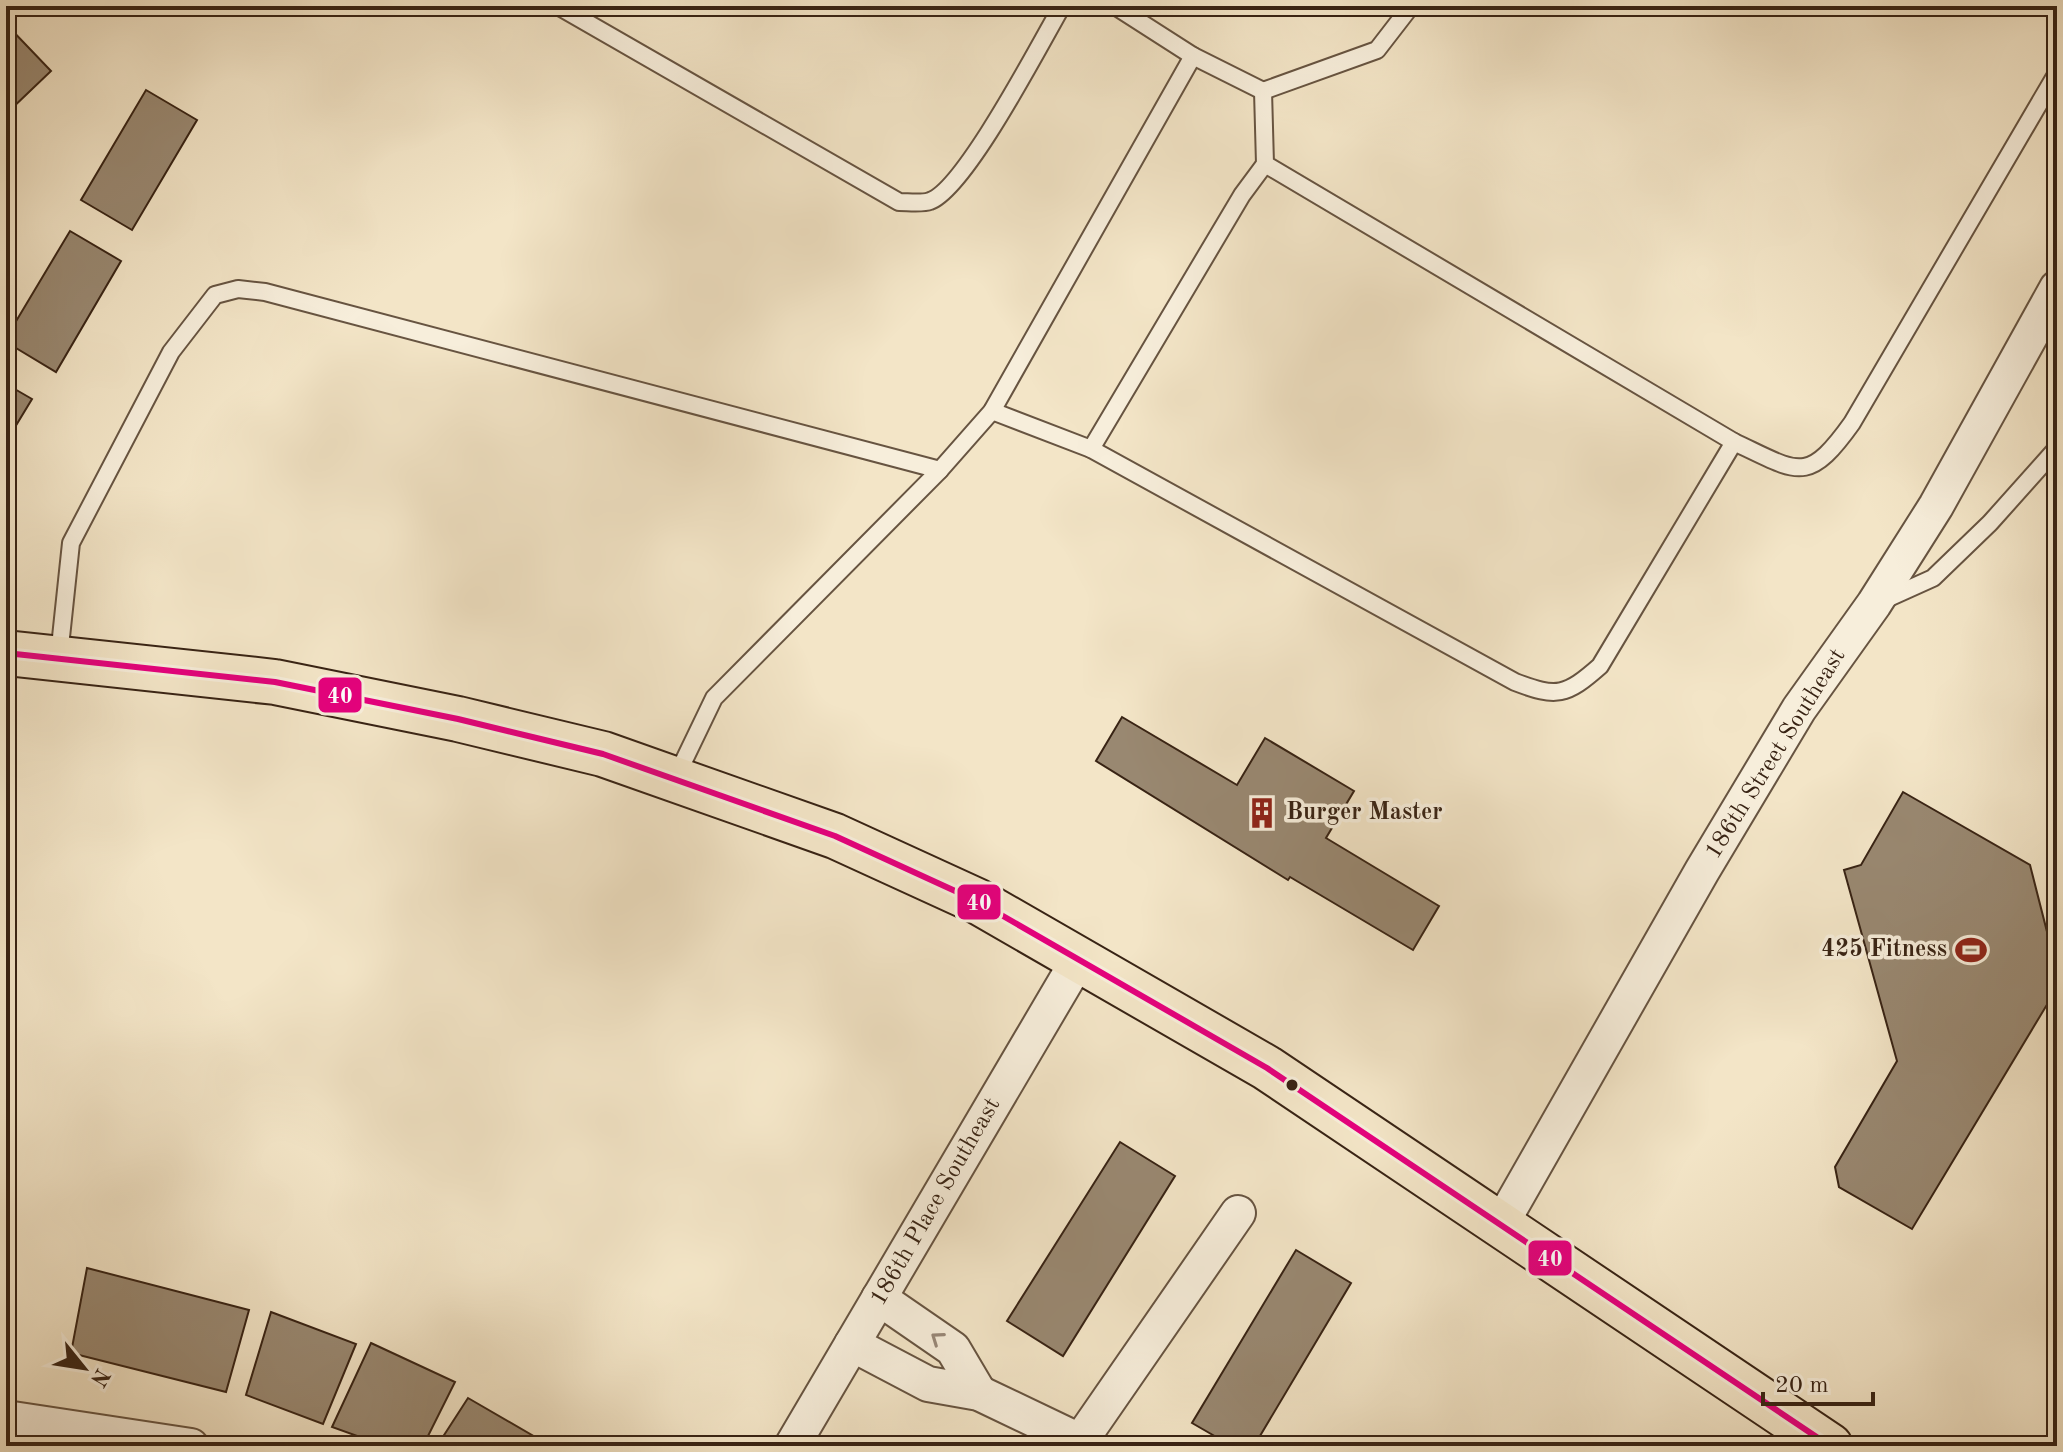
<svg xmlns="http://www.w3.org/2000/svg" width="2063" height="1452" font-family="'Old Standard TT',serif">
<rect width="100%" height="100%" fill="#f3e5c7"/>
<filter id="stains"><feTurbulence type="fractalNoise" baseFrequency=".0025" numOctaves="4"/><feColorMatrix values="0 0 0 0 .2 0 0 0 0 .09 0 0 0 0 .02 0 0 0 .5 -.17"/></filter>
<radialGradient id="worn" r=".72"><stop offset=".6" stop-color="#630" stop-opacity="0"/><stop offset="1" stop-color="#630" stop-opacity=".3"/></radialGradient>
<g fill="#998871" stroke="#382314" stroke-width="2">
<path d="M6 24 51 71 8 112 6 110Z"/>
<path d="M146 90 197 120 132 230 81 200Z"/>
<path d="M70 231 121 261 56 372 6 342V338Z"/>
<path d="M6 384 32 399 6 442Z"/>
<path d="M1122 717 1237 785 1265 738 1354 791 1326 838 1439 906 1413 950 1290 877 1288 880 1096 761Z"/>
<path d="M1903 792 2030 865 2057 971V988L1912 1229 1839 1187 1835 1167 1897 1061 1844 870 1861 865Z"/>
<path d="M1120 1142 1175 1176 1063 1356 1007 1321Z"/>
<path d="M1296 1250 1351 1283 1254 1446H1232L1192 1423Z"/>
<path d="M87 1268 249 1310 226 1392 71 1353Z"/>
<path d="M271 1312 356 1344 323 1424 246 1395Z"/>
<path d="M371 1343 455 1382 423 1446H385L332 1427Z"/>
<path d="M468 1398 549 1445 437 1446Z"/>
</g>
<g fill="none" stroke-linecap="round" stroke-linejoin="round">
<defs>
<g id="lane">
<path d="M558 6 899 202C908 202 922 204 930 201 965 189 1040 44 1062 6"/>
<path d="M1115 6 1193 56"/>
<path d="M992 411 1091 449 1515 682C1557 698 1566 696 1600 666L1734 442 1265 164 1263 91"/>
<path d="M1734 442C1798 472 1807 486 1852 423L2057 73"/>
<path d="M1091 449 1242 195 1265 164"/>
<path d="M1882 601 1933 578 1990 523 2057 448"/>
<path d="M59 656 71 543 171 352 215 295 238 289 265 292 940 470"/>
<path d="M676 777 714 698 940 470 992 411 1193 56 1263 91 1377 50 1411 6"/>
</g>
<g id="street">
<path d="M1501 1224 1702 871 1799 709 1874 604 1936 506 2057 288"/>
<path d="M879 1298 953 1349 979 1393"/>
<path d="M852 1344 928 1384 979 1393 1090 1446"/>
<path d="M6 1418 191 1446"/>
<path d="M1081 1440 1238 1213"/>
<path d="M792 1446 1080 957"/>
</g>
<path id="primary" d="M6 653 275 682 458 719 603 754 835 836 977 901 1267 1068 1830 1446"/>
</defs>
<use href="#lane" stroke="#675441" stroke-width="20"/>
<use href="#street" stroke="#675441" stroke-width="38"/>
<use href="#primary" stroke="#382314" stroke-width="48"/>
<use href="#lane" stroke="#f7eedb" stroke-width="16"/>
<use href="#street" stroke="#f7eedb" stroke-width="34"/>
<use href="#primary" stroke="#f3e5c7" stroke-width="44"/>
<defs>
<path id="bus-1" d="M6 653 275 682 458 719 603 754 835 836 977 901 1267 1068 1830 1446"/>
</defs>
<use href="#bus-1" stroke="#f7eedb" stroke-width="12"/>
<use href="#bus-1" stroke="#e5007d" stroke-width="6"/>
</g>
<defs><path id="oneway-chevron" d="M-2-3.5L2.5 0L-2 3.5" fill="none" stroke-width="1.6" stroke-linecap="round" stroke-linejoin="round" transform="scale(2)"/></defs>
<use stroke="#988878" href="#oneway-chevron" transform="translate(937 1338) rotate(-145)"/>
<defs>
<symbol id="building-bare" viewBox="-9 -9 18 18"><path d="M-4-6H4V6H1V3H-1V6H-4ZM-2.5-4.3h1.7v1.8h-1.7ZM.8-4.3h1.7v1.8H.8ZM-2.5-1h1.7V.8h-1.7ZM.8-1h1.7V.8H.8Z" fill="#8f2418" stroke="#f7eedb" stroke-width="2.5" paint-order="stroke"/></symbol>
<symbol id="stadium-bare" viewBox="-9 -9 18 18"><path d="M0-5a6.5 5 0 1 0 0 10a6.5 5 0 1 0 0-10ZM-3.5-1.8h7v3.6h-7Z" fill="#8f2418" stroke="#f7eedb" stroke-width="2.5" paint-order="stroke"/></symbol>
</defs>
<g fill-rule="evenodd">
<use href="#building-bare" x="1240" y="791" width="44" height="44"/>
<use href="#stadium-bare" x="1949" y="928" width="44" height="44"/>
</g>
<circle fill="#382314" stroke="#f7eedb" stroke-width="3" cx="1292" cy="1085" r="7"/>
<g text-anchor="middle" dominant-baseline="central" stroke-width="7" stroke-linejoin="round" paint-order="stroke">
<g font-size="24" fill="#382314" stroke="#f7eedb">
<text transform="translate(1776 754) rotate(-58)">186th Street Southeast</text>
<text transform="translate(936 1202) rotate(-60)">186th Place Southeast</text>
</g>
<g font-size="24" font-weight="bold" fill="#382314" stroke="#f7eedb" text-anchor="start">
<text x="1286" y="813">Burger Master</text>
<text x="1947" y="950" text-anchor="end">425 Fitness</text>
</g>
</g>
<g stroke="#f7eedb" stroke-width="3">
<rect x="317" y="676" width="46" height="38" rx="8" fill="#e5007d"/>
<rect x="956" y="883" width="46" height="38" rx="8" fill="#e5007d"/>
<rect x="1527" y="1239" width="46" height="38" rx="8" fill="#e5007d"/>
</g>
<g font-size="22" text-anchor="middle" font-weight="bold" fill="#fff">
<text x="340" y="703">40</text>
<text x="979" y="910">40</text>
<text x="1550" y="1266">40</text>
</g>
<rect width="2063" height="1452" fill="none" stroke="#f3e5c7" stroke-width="32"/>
<rect x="8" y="8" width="2047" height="1436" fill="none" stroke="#382314" stroke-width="4"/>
<rect x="16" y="16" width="2031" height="1420" fill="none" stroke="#382314" stroke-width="2"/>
<g transform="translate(84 1368) rotate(120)" stroke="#f7eedb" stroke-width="6" paint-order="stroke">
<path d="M0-6L14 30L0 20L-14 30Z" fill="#382314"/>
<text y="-12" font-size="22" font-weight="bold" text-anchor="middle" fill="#382314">N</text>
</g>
<path d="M1763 1392v12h110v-12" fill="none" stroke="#382314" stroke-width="4"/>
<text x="1775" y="1392" font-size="24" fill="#382314" stroke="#f7eedb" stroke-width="6" paint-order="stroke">20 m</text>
<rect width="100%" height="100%" filter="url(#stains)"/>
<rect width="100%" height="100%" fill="url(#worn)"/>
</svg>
